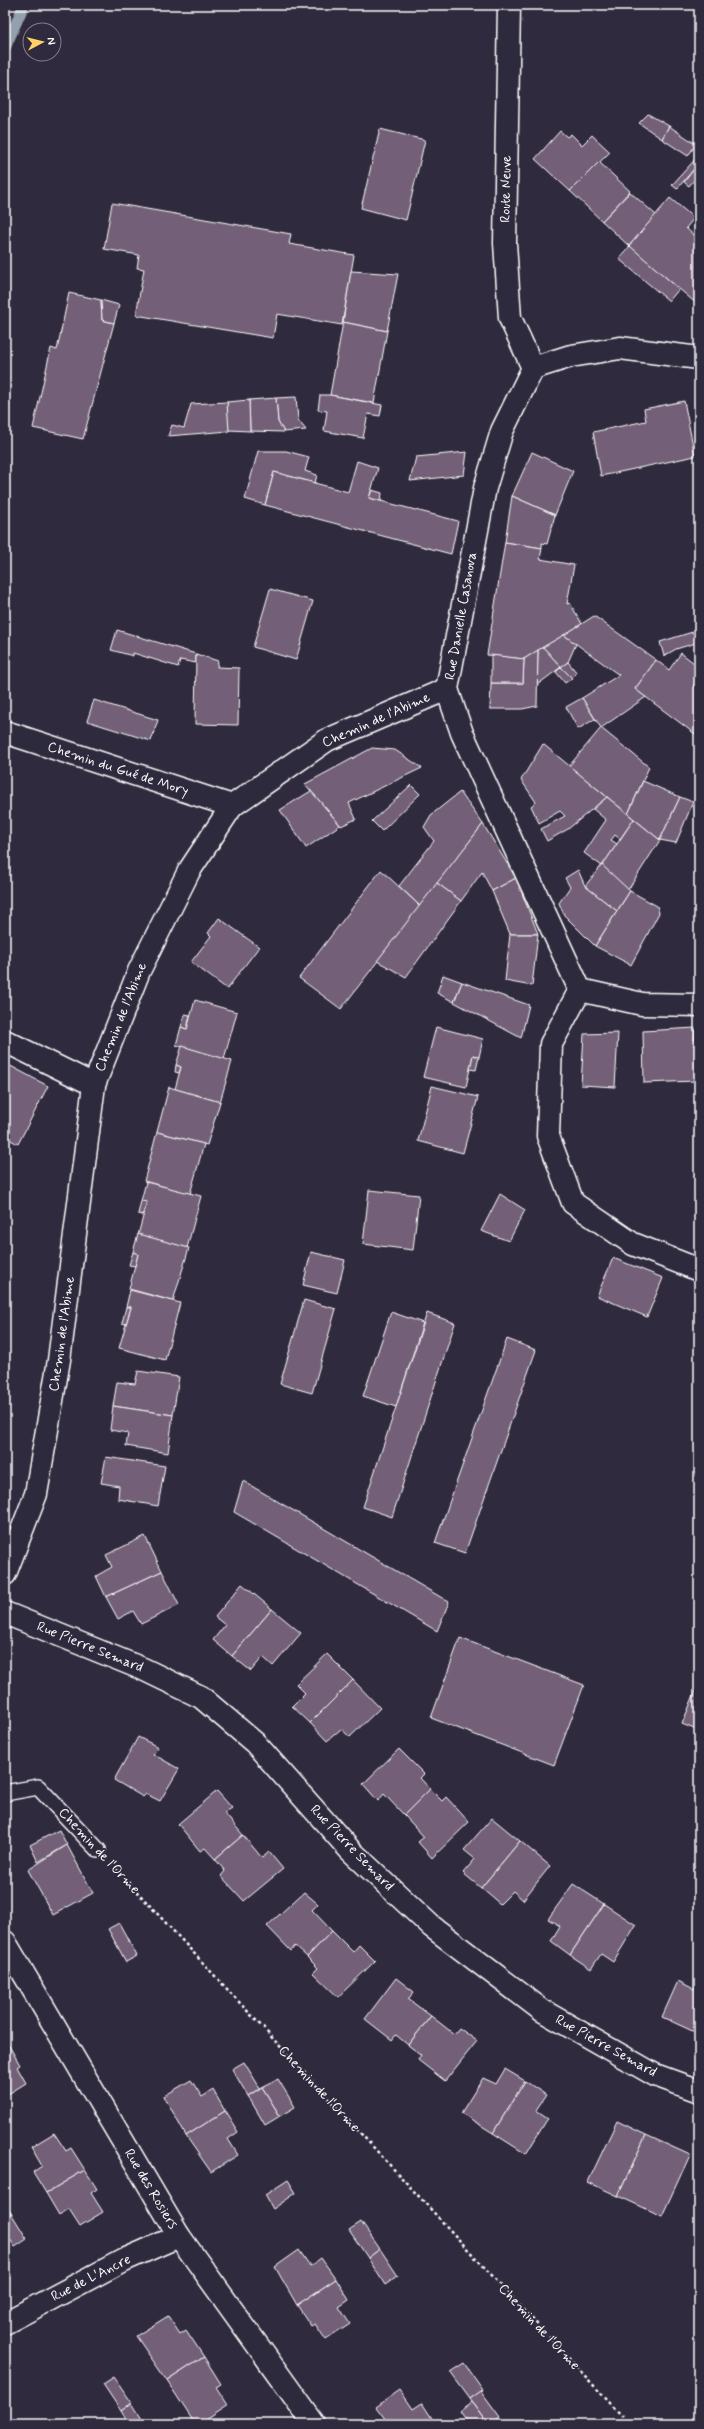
<svg xmlns="http://www.w3.org/2000/svg" width="704" height="2429" font-family="Mynerve,sans-serif">
<rect width="100%" height="100%" fill="#2f2a3d"/>
<filter id="ink" filterUnits="userSpaceOnUse"><feTurbulence type="fractalNoise" baseFrequency=".025" numOctaves="2"/><feDisplacementMap in="SourceGraphic" scale="8" xChannelSelector="R" yChannelSelector="G"/><feConvolveMatrix kernelMatrix="1 2 1 2 8 2 1 2 1" color-interpolation-filters="sRGB"/></filter>
<g filter="url(#ink)">
<g fill="none" stroke-linecap="round" stroke-linejoin="round">
<path stroke="#94a0ad" stroke-width="11" d="M5 48 24 5"/>
</g>
<g fill="#736078" stroke="#fff">
<path d="M648 114 669 126 662 139 639 123Z"/>
<path d="M669 126 696 144 688 156 662 139Z"/>
<path d="M380 129 425 140 406 220 361 208Z"/>
<path d="M560 131 567 137 571 134 582 145 592 135 610 152 570 191 535 159Z"/>
<path d="M699 155V163L677 189 672 185Z"/>
<path d="M599 162 630 191 602 221 570 191Z"/>
<path d="M699 163V175L689 186 684 182Z"/>
<path d="M630 192 656 215 629 246 602 221Z"/>
<path d="M670 198 694 218 686 228 699 240 698 305 629 246Z"/>
<path d="M112 203 291 234 289 244 354 255 342 325 277 314 273 338 136 315 144 269 137 268 139 255 104 249Z"/>
<path d="M630 246 679 289 669 301 619 259Z"/>
<path d="M351 271 398 274 387 331 343 322Z"/>
<path d="M69 293 101 300 102 320 114 323 83 439 33 428 51 348 57 350Z"/>
<path d="M101 300 119 305 114 323 102 320Z"/>
<path d="M343 322 387 331 374 403 330 395Z"/>
<path d="M320 395H330L382 405 380 416 368 414 363 438 324 431 327 411 318 410Z"/>
<path d="M296 397 298 420 306 430 284 432 278 422 276 398Z"/>
<path d="M276 398 278 422 284 432 250 431 249 400Z"/>
<path d="M249 400 250 431 228 430 227 402Z"/>
<path d="M684 401 695 456 601 476 593 432 646 421 644 409Z"/>
<path d="M227 402 229 431 168 436 172 425 184 428 191 404Z"/>
<path d="M258 451H286L309 457 305 471 317 475 315 483 274 472 265 505 245 499Z"/>
<path d="M467 452 464 475 410 481 416 457Z"/>
<path d="M532 452 573 471 555 515 512 496Z"/>
<path d="M357 461 378 468 369 498 458 521 451 554 265 505 274 472 348 492Z"/>
<path d="M372 490 382 493 381 501 369 498Z"/>
<path d="M512 496 555 515 547 544 542 543V548L505 542Z"/>
<path d="M505 542 542 548 540 559 574 565 567 604 570 603 582 624 524 659 487 655Z"/>
<path d="M270 589 313 601 296 660 253 647Z"/>
<path d="M594 616 656 660 635 689 646 697 601 728 582 698 619 675 564 635Z"/>
<path d="M117 630 196 654V663L180 660 178 667 133 653V656L111 650Z"/>
<path d="M699 630V642L676 649 664 656 660 642Z"/>
<path d="M564 635 576 644 568 662 561 667 543 647Z"/>
<path d="M543 647 561 667 537 685 538 650Z"/>
<path d="M538 650 537 706 522 709H490L491 683H523L524 659Z"/>
<path d="M681 653 694 663 699 657V678L693 686 697 689 699 687V729L695 734 635 689 656 660 669 670Z"/>
<path d="M196 654 218 661 217 667 239 668 238 725 195 724Z"/>
<path d="M491 655 524 659 523 683H491Z"/>
<path d="M568 662 577 673 572 678 561 667Z"/>
<path d="M561 667 572 678 565 683 556 672Z"/>
<path d="M582 698 595 719 578 729 566 707Z"/>
<path d="M94 700 158 720 151 741 87 721Z"/>
<path d="M601 728 649 767 628 814 569 766Z"/>
<path d="M543 744 607 797 568 829 547 841 541 829 565 816 560 811 539 823 531 806 536 802 521 780Z"/>
<path d="M372 748 395 750 422 768 349 803 356 819 341 826 305 784Z"/>
<path d="M643 781 680 797 660 840 628 814Z"/>
<path d="M411 785 420 794 382 831 372 821Z"/>
<path d="M311 791 340 825 306 848 280 810Z"/>
<path d="M460 792 483 824 420 906 399 886 434 841 424 827 431 815Z"/>
<path d="M607 797 634 819 620 839 615 835 611 840 617 844 602 866 584 853 606 820 593 809Z"/>
<path d="M680 797 693 802 676 843 660 840Z"/>
<path d="M634 819 660 840 628 890 602 866Z"/>
<path d="M483 824 516 878 492 891 482 872 461 901 437 883Z"/>
<path d="M602 865 630 891 617 911 585 886Z"/>
<path d="M381 870 420 906 341 1009 299 978Z"/>
<path d="M578 870 585 886 617 911 595 946 564 915 559 903 570 887 565 878Z"/>
<path d="M516 878 538 934H510L492 891Z"/>
<path d="M437 883 461 901 406 977 377 961Z"/>
<path d="M630 891 657 906 659 913 631 965 595 946Z"/>
<path d="M219 918 259 947 227 989 191 962 211 936 208 933Z"/>
<path d="M510 934H538L532 986 505 981Z"/>
<path d="M443 975 462 982 454 1002 437 993Z"/>
<path d="M462 982 529 1005 521 1038 454 1002Z"/>
<path d="M195 1000 237 1012 224 1059 176 1045 181 1027 187 1029Z"/>
<path d="M185 1014 190 1015 187 1029 181 1027Z"/>
<path d="M436 1027 483 1039 479 1057 473 1055 466 1087 423 1077Z"/>
<path d="M695 1028 694 1046H699V1070L696 1071V1081L644 1083 643 1031Z"/>
<path d="M618 1033 615 1087 581 1085 584 1034Z"/>
<path d="M182 1046 232 1061 220 1102 175 1089 181 1067 176 1065Z"/>
<path d="M473 1055 479 1057 476 1070 470 1069Z"/>
<path d="M5 1063 48 1086 18 1144 5 1137 7 1072Z"/>
<path d="M176 1065 181 1067 179 1073 175 1072Z"/>
<path d="M432 1086 478 1097 463 1153 418 1141Z"/>
<path d="M169 1087 220 1102 207 1145 157 1132Z"/>
<path d="M157 1132 204 1144 190 1194 144 1181Z"/>
<path d="M146 1182 201 1196 187 1248 138 1235 147 1202 141 1201Z"/>
<path d="M369 1190 419 1195 413 1250 363 1244Z"/>
<path d="M500 1194 525 1210 509 1241 481 1231Z"/>
<path d="M141 1201 147 1202 143 1215 138 1214Z"/>
<path d="M138 1234 189 1248 173 1301 129 1289 138 1254 133 1252Z"/>
<path d="M133 1252 138 1254 135 1266 129 1265Z"/>
<path d="M311 1252 345 1260 337 1293 303 1285Z"/>
<path d="M613 1258 663 1278 647 1317 597 1296Z"/>
<path d="M130 1290 180 1303 165 1360 119 1348 131 1307H126Z"/>
<path d="M304 1300 336 1309 312 1393 280 1384Z"/>
<path d="M126 1307H131L126 1324 122 1323Z"/>
<path d="M391 1312 423 1323 396 1407 363 1396Z"/>
<path d="M427 1313 455 1323 392 1517 363 1507Z"/>
<path d="M507 1339 536 1350 465 1553 435 1543Z"/>
<path d="M138 1371 179 1377 173 1415 113 1406 117 1382 135 1384Z"/>
<path d="M113 1406 173 1415 168 1453 126 1446 128 1433 110 1430Z"/>
<path d="M106 1457 165 1466 158 1506 118 1499 119 1486 101 1483Z"/>
<path d="M243 1481 449 1602 437 1631 234 1512Z"/>
<path d="M145 1536 162 1571 106 1597 96 1576 112 1567 106 1555Z"/>
<path d="M162 1571 179 1605 141 1624 133 1611 118 1619 106 1597Z"/>
<path d="M242 1584 272 1609 232 1656 213 1640 225 1625 215 1617Z"/>
<path d="M272 1609 301 1633 273 1666 263 1657 251 1671 232 1656Z"/>
<path d="M460 1638 584 1685 554 1765 431 1718Z"/>
<path d="M327 1654 353 1680 310 1723 292 1706 305 1693 296 1684Z"/>
<path d="M353 1680 380 1708 350 1737 341 1729 327 1741 310 1723Z"/>
<path d="M699 1683V1731L682 1724Z"/>
<path d="M138 1737 158 1747 153 1754 179 1769 160 1801 146 1794 143 1797 114 1780Z"/>
<path d="M399 1749 424 1774 420 1778 430 1789 404 1815 384 1794 378 1801 363 1784Z"/>
<path d="M430 1789 442 1801 446 1797 469 1822 432 1858 418 1842 424 1837 404 1815Z"/>
<path d="M217 1791 232 1808 224 1813 243 1835 215 1859 205 1848 200 1851 178 1824Z"/>
<path d="M492 1818 520 1841 481 1888 463 1873 475 1859 464 1850Z"/>
<path d="M59 1830 67 1845 38 1862 30 1845Z"/>
<path d="M243 1835 262 1858 269 1852 283 1869 244 1901 221 1876 225 1871 215 1859Z"/>
<path d="M520 1841 550 1866 523 1900 513 1891 500 1904 481 1888Z"/>
<path d="M67 1845 93 1893 53 1915 28 1870Z"/>
<path d="M573 1884 604 1904 570 1955 551 1941 560 1926 548 1919Z"/>
<path d="M304 1892 318 1904 312 1910 332 1931 307 1957 295 1946 291 1951 267 1926Z"/>
<path d="M604 1904 636 1925 613 1962 601 1954 591 1969 570 1955Z"/>
<path d="M119 1923 137 1956 126 1962 108 1929Z"/>
<path d="M332 1931 353 1952 359 1945 375 1961 338 1997 313 1973 318 1968 307 1957Z"/>
<path d="M396 1978 414 1992 408 1999 431 2016 408 2045 396 2035 392 2040 365 2019Z"/>
<path d="M699 1978V2034L662 2017 678 1981 694 1989Z"/>
<path d="M431 2016 454 2034 459 2028 477 2041 445 2081 418 2060 421 2055 408 2045Z"/>
<path d="M8 2044 20 2065 17 2067 26 2083 5 2096V2046Z"/>
<path d="M244 2062 260 2088 248 2096 232 2069Z"/>
<path d="M505 2069 525 2081 493 2133 461 2113 483 2078 496 2084Z"/>
<path d="M278 2079 295 2107 280 2116 262 2087Z"/>
<path d="M191 2080 202 2097 213 2090 225 2111 186 2136 164 2096Z"/>
<path d="M525 2081 546 2095 536 2110 548 2118 526 2154 493 2133Z"/>
<path d="M262 2087 280 2116 265 2125 248 2096Z"/>
<path d="M225 2111 238 2132 228 2139 238 2155 211 2172 186 2136Z"/>
<path d="M617 2121 646 2135 618 2196 588 2182Z"/>
<path d="M54 2133 66 2151 71 2148 85 2170 46 2193 33 2172 42 2166 31 2147Z"/>
<path d="M646 2135 690 2155 662 2216 618 2196Z"/>
<path d="M85 2170 97 2189 91 2193 103 2212 80 2226 69 2209 59 2215 46 2193Z"/>
<path d="M288 2180 296 2193 273 2209 265 2195Z"/>
<path d="M5 2203 11 2213 5 2216Z"/>
<path d="M11 2213 27 2239 15 2247 5 2231V2216Z"/>
<path d="M361 2222 380 2249 368 2258 349 2230Z"/>
<path d="M380 2249 398 2276 385 2285 368 2258Z"/>
<path d="M299 2250 310 2266 321 2258 336 2279 297 2305 275 2267Z"/>
<path d="M336 2279 349 2300 339 2307 350 2324 326 2340 315 2324 311 2326 297 2305Z"/>
<path d="M168 2316 180 2334 186 2330 204 2357 167 2381 136 2336Z"/>
<path d="M204 2357 221 2384 216 2387 228 2405 199 2424H195L167 2381Z"/>
<path d="M464 2363 483 2390 470 2399 450 2372Z"/>
<path d="M114 2377 132 2403 121 2411 103 2384Z"/>
<path d="M400 2390 413 2409 422 2403 435 2423 389 2424 376 2407Z"/>
<path d="M481 2391 500 2417 491 2424H488L470 2399Z"/>
<path d="M472 2402 488 2424H469L460 2411Z"/>
<path d="M132 2403 145 2424H129L121 2411Z"/>
</g>
<g fill="none" stroke-linecap="round" stroke-linejoin="round">
<defs>
<path id="lane" d="M5 1793 38 1787 98 1850"/>
<g id="street">
<path d="M509 5 505 243 510 318 533 368"/>
<path d="M5 732 232 806"/>
<path d="M580 990 462 733 447 689 485 488 502 431 533 368 571 356 620 348 699 358"/>
<path d="M580 990 551 1044 548 1136 573 1203 633 1244 699 1270"/>
<path d="M580 990 642 1004 699 1005"/>
<path d="M5 1041 94 1085"/>
<path d="M5 1574 36 1494 59 1360 94 1085 139 971 189 871 232 806 327 740 447 689"/>
<path d="M5 1613 143 1669 201 1697 255 1743 350 1850 431 1926 543 2011 655 2075 699 2091"/>
<path d="M5 1942 179 2236 314 2424"/>
<path d="M5 2323 124 2260 179 2236"/>
</g>
</defs>
<use href="#lane" stroke="#fff" stroke-width="18"/>
<use href="#street" stroke="#fff" stroke-width="25"/>
<path stroke="#fff" stroke-width="2.5" stroke-dasharray="3 3" stroke-linecap="butt" d="M116 1869 622 2416"/>
<use href="#lane" stroke="#2f2a3d" stroke-width="15"/>
<use href="#street" stroke="#2f2a3d" stroke-width="22"/>
</g>
</g>
<g text-anchor="middle" dominant-baseline="central" stroke-width="3.5" stroke-linejoin="round" paint-order="stroke">
<g font-size="14" fill="#fff" stroke="#2f2a3d">
<text transform="translate(506 189) rotate(-89)">Route Neuve</text>
<text transform="translate(461 616) rotate(-80)">Rue Danielle Casanova</text>
<text transform="translate(376 720) rotate(-24)">Chemin de l'Abime</text>
<text transform="translate(118 769) rotate(18)">Chemin du Gué de Mory</text>
<text transform="translate(121 1017) rotate(-68)">Chemin de l'Abime</text>
<text transform="translate(62 1334) rotate(-82)">Chemin de l'Abime</text>
<text transform="translate(90 1647) rotate(22)">Rue Pierre Semard</text>
<text transform="translate(352 1848) rotate(46)">Rue Pierre Semard</text>
<text transform="translate(99 1851) rotate(47)">Chemin de l'Orme</text>
<text transform="translate(606 2046) rotate(29)">Rue Pierre Semard</text>
<text transform="translate(319 2089) rotate(47)">Chemin de l'Orme</text>
<text transform="translate(151 2189) rotate(59)">Rue des Rosiers</text>
<text transform="translate(91 2278) rotate(-27)">Rue de L'Ancre</text>
<text transform="translate(539 2327) rotate(47)">Chemin de l'Orme</text>
</g>
</g>
<rect width="704" height="2429" fill="none" stroke="#2f2a3d" stroke-width="20"/>
<rect x="10" y="10" width="684" height="2409" fill="none" stroke="#fff" stroke-width="1.5" filter="url(#ink)"/>
<g transform="translate(42 42) rotate(83)"><circle r="19" fill="#2f2a3d" stroke="#827f8b"/>
<path d="M0-3L7 15L0 10L-7 15Z" fill="#ffd166"/>
<text y="-6" font-size="11" font-weight="bold" text-anchor="middle" fill="#ffffff">N</text>
</g>
</svg>
